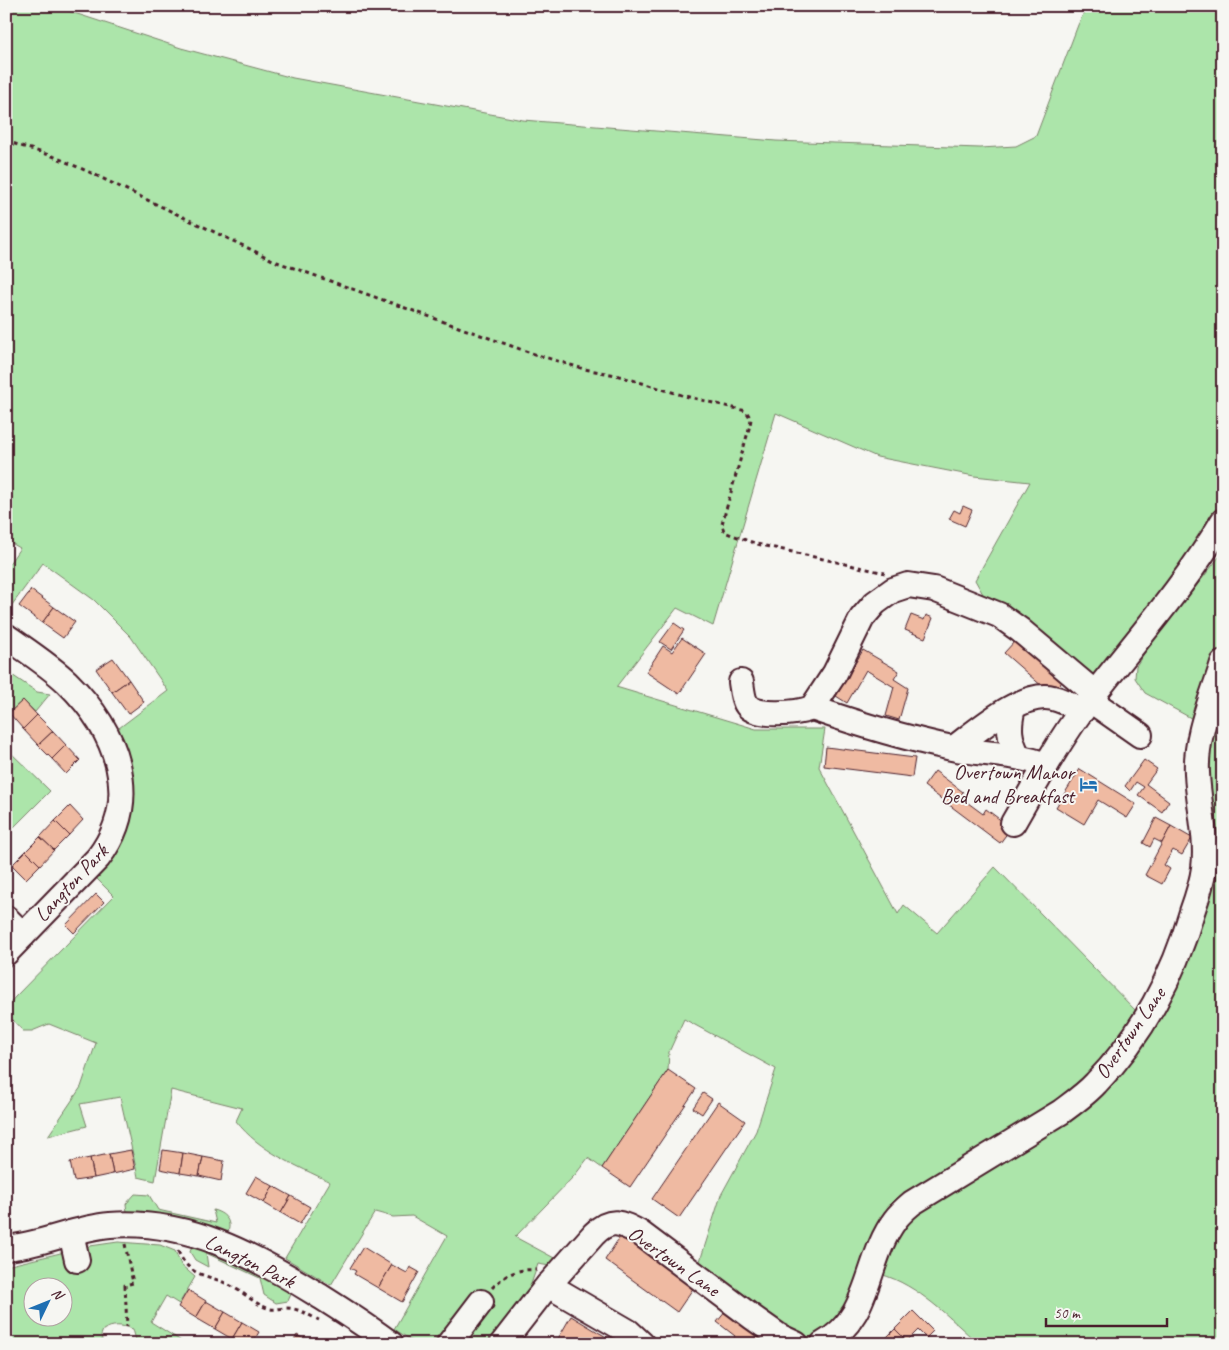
<svg xmlns="http://www.w3.org/2000/svg" width="1229" height="1350" font-family="Caveat,sans-serif">
<rect width="100%" height="100%" fill="#f6f6f2"/>
<filter id="ink" filterUnits="userSpaceOnUse"><feTurbulence type="fractalNoise" baseFrequency=".02" numOctaves="2"/><feDisplacementMap in="SourceGraphic" scale="10" xChannelSelector="R" yChannelSelector="G"/><feConvolveMatrix kernelMatrix="1 2 1 2 8 2 1 2 1" color-interpolation-filters="sRGB"/></filter>
<g filter="url(#ink)">
<g fill="#ace5aa" stroke="#7b826a" fill-rule="evenodd">
<path d="M6 6H53L181 48 293 78 523 120 776 141 980 148 1016 146 1036 136 1078 25 1087 6H1223V530L1096 683 984 596 975 580 1030 482 974 476 877 457 776 413 713 626 677 608 616 687 756 729H825L819 767 898 914 904 905 937 933 995 867 1138 1013 1191 955V941L1206 802 1211 729 1145 693 1135 678 1136 666 1147 649 1223 552V1344H979C949 1318 919 1285 880 1274L851 1302 818 1340 796 1339 708 1272 700 1261 721 1195 756 1131 776 1069 684 1019 669 1052 668 1070 602 1168 588 1158 575 1175 515 1237 558 1260 550 1266 538 1264 530 1287 490 1344H459L442 1331 431 1344H417L394 1329 447 1236 412 1216 393 1217 375 1212 331 1285 285 1258 330 1182C296 1165 260 1152 236 1121L242 1108 171 1090 155 1181 138 1177 120 1097 80 1104 87 1126 48 1136 81 1087 96 1043 49 1024 32 1031H23L9 1016 6 1011 9 1004 15 997 114 896 88 870 106 851 115 731 168 691 131 637 94 600 43 563 6 613V568L20 548 6 540Z"/>
<path d="M6 671 37 692 50 694 35 712 23 700 6 716Z"/>
<path d="M6 748 50 791 6 835Z"/>
<path d="M135 1194 149 1195 158 1210 216 1223 213 1210C224 1213 232 1220 228 1232L223 1234 130 1216 127 1212 126 1204Z"/>
<path d="M199 1241 292 1292 288 1301 276 1303 264 1295 260 1278 206 1253 208 1267 195 1260 190 1252 192 1245Z"/>
<path d="M118 1242 160 1245 175 1251 181 1265 195 1277 179 1304 166 1296 151 1322 186 1344H137L133 1329C121 1325 113 1324 103 1330L101 1335 103 1344H6V1266L90 1246ZM32 1288H62V1318H32Z"/>
</g>
<g fill="#efbaa2" stroke="#4a1f2b">
<path d="M963 506 972 510 965 526 949 519 954 510 960 513Z"/>
<path d="M31 590 54 607 42 623 19 606Z"/>
<path d="M54 607 75 622 63 638 42 623Z"/>
<path d="M911 615 924 620 926 615 933 618 925 638 905 630Z"/>
<path d="M674 623 684 630 671 649 660 642Z"/>
<path d="M682 638 706 654 679 694 646 672 663 646 672 652Z"/>
<path d="M1015 641 1062 682 1051 694 1004 653Z"/>
<path d="M863 650 899 671 894 679 908 688 899 720 886 716 894 687 866 670 847 703 836 696Z"/>
<path d="M113 658 129 680 112 692 96 669Z"/>
<path d="M129 680 144 702 128 714 112 692Z"/>
<path d="M23 700 37 715 23 729 9 713Z"/>
<path d="M37 715 53 731 38 745 23 729Z"/>
<path d="M53 731 66 745 52 759 38 745Z"/>
<path d="M66 745 80 760 66 774 52 759Z"/>
<path d="M826 747 915 758 912 777 824 766Z"/>
<path d="M1144 760 1157 769 1146 784 1169 801 1162 812 1138 795 1144 787 1136 782 1130 791 1125 786Z"/>
<path d="M1080 769 1136 804 1127 818 1098 800 1084 824 1056 807Z"/>
<path d="M935 771 963 792 960 797 983 814 986 809 1011 828 1000 843 924 786Z"/>
<path d="M70 806 83 820 69 835 55 821Z"/>
<path d="M1156 818 1171 826 1162 843 1154 839 1150 847 1143 843Z"/>
<path d="M55 821 69 835 54 850 40 837Z"/>
<path d="M1171 826 1192 838 1182 855 1173 850 1164 865 1170 869 1162 884 1145 875Z"/>
<path d="M40 837 54 850 40 865 26 851Z"/>
<path d="M26 851 40 865 26 879 12 865Z"/>
<path d="M96 894 104 902 74 933 66 925Z"/>
<path d="M668 1070 696 1089 630 1187 602 1168Z"/>
<path d="M703 1093 712 1099 702 1114 693 1108Z"/>
<path d="M718 1102 745 1121 679 1218 652 1199Z"/>
<path d="M131 1150 135 1169 113 1174 109 1154Z"/>
<path d="M163 1150 183 1153 180 1173 160 1169Z"/>
<path d="M183 1153 203 1157 199 1176 180 1173Z"/>
<path d="M109 1154 113 1174 94 1178 90 1158Z"/>
<path d="M203 1157 224 1161 221 1181 199 1176Z"/>
<path d="M90 1158 94 1178 74 1181 70 1162Z"/>
<path d="M256 1176 273 1186 264 1203 246 1193Z"/>
<path d="M273 1186 291 1196 281 1213 264 1203Z"/>
<path d="M291 1196 310 1207 300 1224 281 1213Z"/>
<path d="M621 1235 694 1287 677 1312 605 1260Z"/>
<path d="M363 1247 392 1265 378 1288 354 1274 356 1271 350 1268Z"/>
<path d="M392 1265 407 1273 410 1267 419 1272 402 1302 378 1288Z"/>
<path d="M188 1290 206 1301 196 1318 178 1307Z"/>
<path d="M206 1301 225 1312 215 1329 196 1318Z"/>
<path d="M726 1311 764 1340 761 1344H731L735 1336 717 1322Z"/>
<path d="M913 1311 933 1331 926 1338 918 1330 907 1341 895 1329Z"/>
<path d="M225 1312 242 1322 232 1339 215 1329Z"/>
<path d="M571 1316 618 1344H555Z"/>
<path d="M242 1322 259 1332 252 1344H240L232 1339Z"/>
<path d="M895 1329 907 1341 904 1344H880Z"/>
<path d="M297 1335 312 1344H292Z"/>
</g>
<g fill="none" stroke-linecap="round" stroke-linejoin="round">
<defs>
<g id="minor">
<path d="M6 636C27 651 49 665 67 682 116 730 144 798 98 858L6 953"/>
<path d="M741 682C742 689 743 700 747 705 756 718 799 713 812 708L835 673 862 618 875 603 893 590 908 585 934 589 999 615 1020 630 1096 694"/>
<path d="M1090 700 1140 735"/>
<path d="M812 708C858 724 905 738 952 748 985 755 1014 753 1046 765"/>
<path d="M1013 708C1008 727 1009 739 1018 756"/>
<path d="M954 748C977 731 1023 690 1053 698 1063 700 1073 706 1082 711"/>
<path d="M1013 823C1035 785 1056 745 1082 710 1130 647 1183 589 1223 521"/>
<path d="M6 918 23 935"/>
<path d="M71 1233 77 1260"/>
<path d="M6 1248C42 1245 74 1228 110 1225 186 1219 252 1254 315 1293 340 1309 366 1325 391 1344"/>
<path d="M548 1285 629 1332 642 1344"/>
<path d="M449 1344 481 1302"/>
<path d="M502 1344 544 1290 594 1234C611 1217 621 1223 640 1233L752 1317 779 1336 796 1344"/>
<path d="M823 1344C872 1317 865 1260 895 1220 900 1213 906 1208 912 1203L1061 1112C1073 1103 1086 1094 1096 1083 1142 1036 1174 975 1192 912 1197 898 1202 883 1204 868 1208 837 1198 804 1197 773 1195 735 1212 699 1223 663"/>
</g>
</defs>
<use href="#minor" stroke="#4a1f2b" stroke-width="28"/>
<g stroke="#4a1f2b" stroke-width="3" stroke-dasharray="4 4" stroke-linecap="butt">
<path d="M6 141 55 157 89 172 277 262 531 353 584 369 616 375 685 396 746 411 751 419 750 425 722 524 724 532 757 544 885 573"/>
<path d="M125 1244 133 1283 125 1285 127 1327"/>
<path d="M178 1251C190 1279 208 1273 231 1286 243 1292 254 1303 267 1308 274 1311 279 1308 286 1308 298 1308 308 1315 319 1320"/>
<path d="M492 1288C505 1274 519 1268 537 1270"/>
</g>
<use href="#minor" stroke="#f6f6f2" stroke-width="24"/>
</g>
</g>
<defs>
<symbol id="hotel-bare" viewBox="-9 -9 18 18"><path d="M-6-4.5h1.5V1H6V5H4.5V3h-9V5H-6ZM-4 0a1.8 1.8 0 1 1 3.6 0ZM.5 0V-2.5h3Q6-2.5 6 0Z" fill="#1f6fb2" stroke="#f6f6f2" stroke-width="2.5" paint-order="stroke"/></symbol>
</defs>
<g fill-rule="evenodd">
<use href="#hotel-bare" x="1076" y="772" width="25" height="25"/>
</g>
<g text-anchor="middle" dominant-baseline="central" stroke-width="4" stroke-linejoin="round" paint-order="stroke">
<g font-size="21" fill="#4a1f2b" stroke="#f6f6f2" text-anchor="end">
<text x="1074" y="772">Overtown Manor<tspan x="1074" dy="24">Bed and Breakfast</tspan></text>
</g>
<g font-size="21" fill="#4a1f2b" stroke="#f6f6f2">
<text transform="translate(71 883) rotate(-47)">Langton Park</text>
<text transform="translate(1130 1033) rotate(-55)">Overtown Lane</text>
<text transform="translate(250 1261) rotate(26)">Langton Park</text>
<text transform="translate(674 1261) rotate(35)">Overtown Lane</text>
</g>
</g>
<rect width="1229" height="1350" fill="none" stroke="#f6f6f2" stroke-width="25"/>
<rect x="12" y="12" width="1204" height="1325" fill="none" stroke="#4a1f2b" stroke-width="2" filter="url(#ink)"/>
<g transform="translate(48 1302) rotate(47)"><circle r="24" fill="#f6f6f2" stroke="#b1a0a2"/>
<path d="M0-4L9 19L0 12L-9 19Z" fill="#1f6fb2"/>
<text y="-8" font-size="14" font-weight="bold" text-anchor="middle" fill="#4a1f2b">N</text>
</g>
<path d="M1046 1318v8h121v-8" fill="none" stroke="#4a1f2b" stroke-width="2.5"/>
<text x="1054" y="1318" font-size="15" fill="#4a1f2b" stroke="#f6f6f2" stroke-width="4" paint-order="stroke">50 m</text>
</svg>
